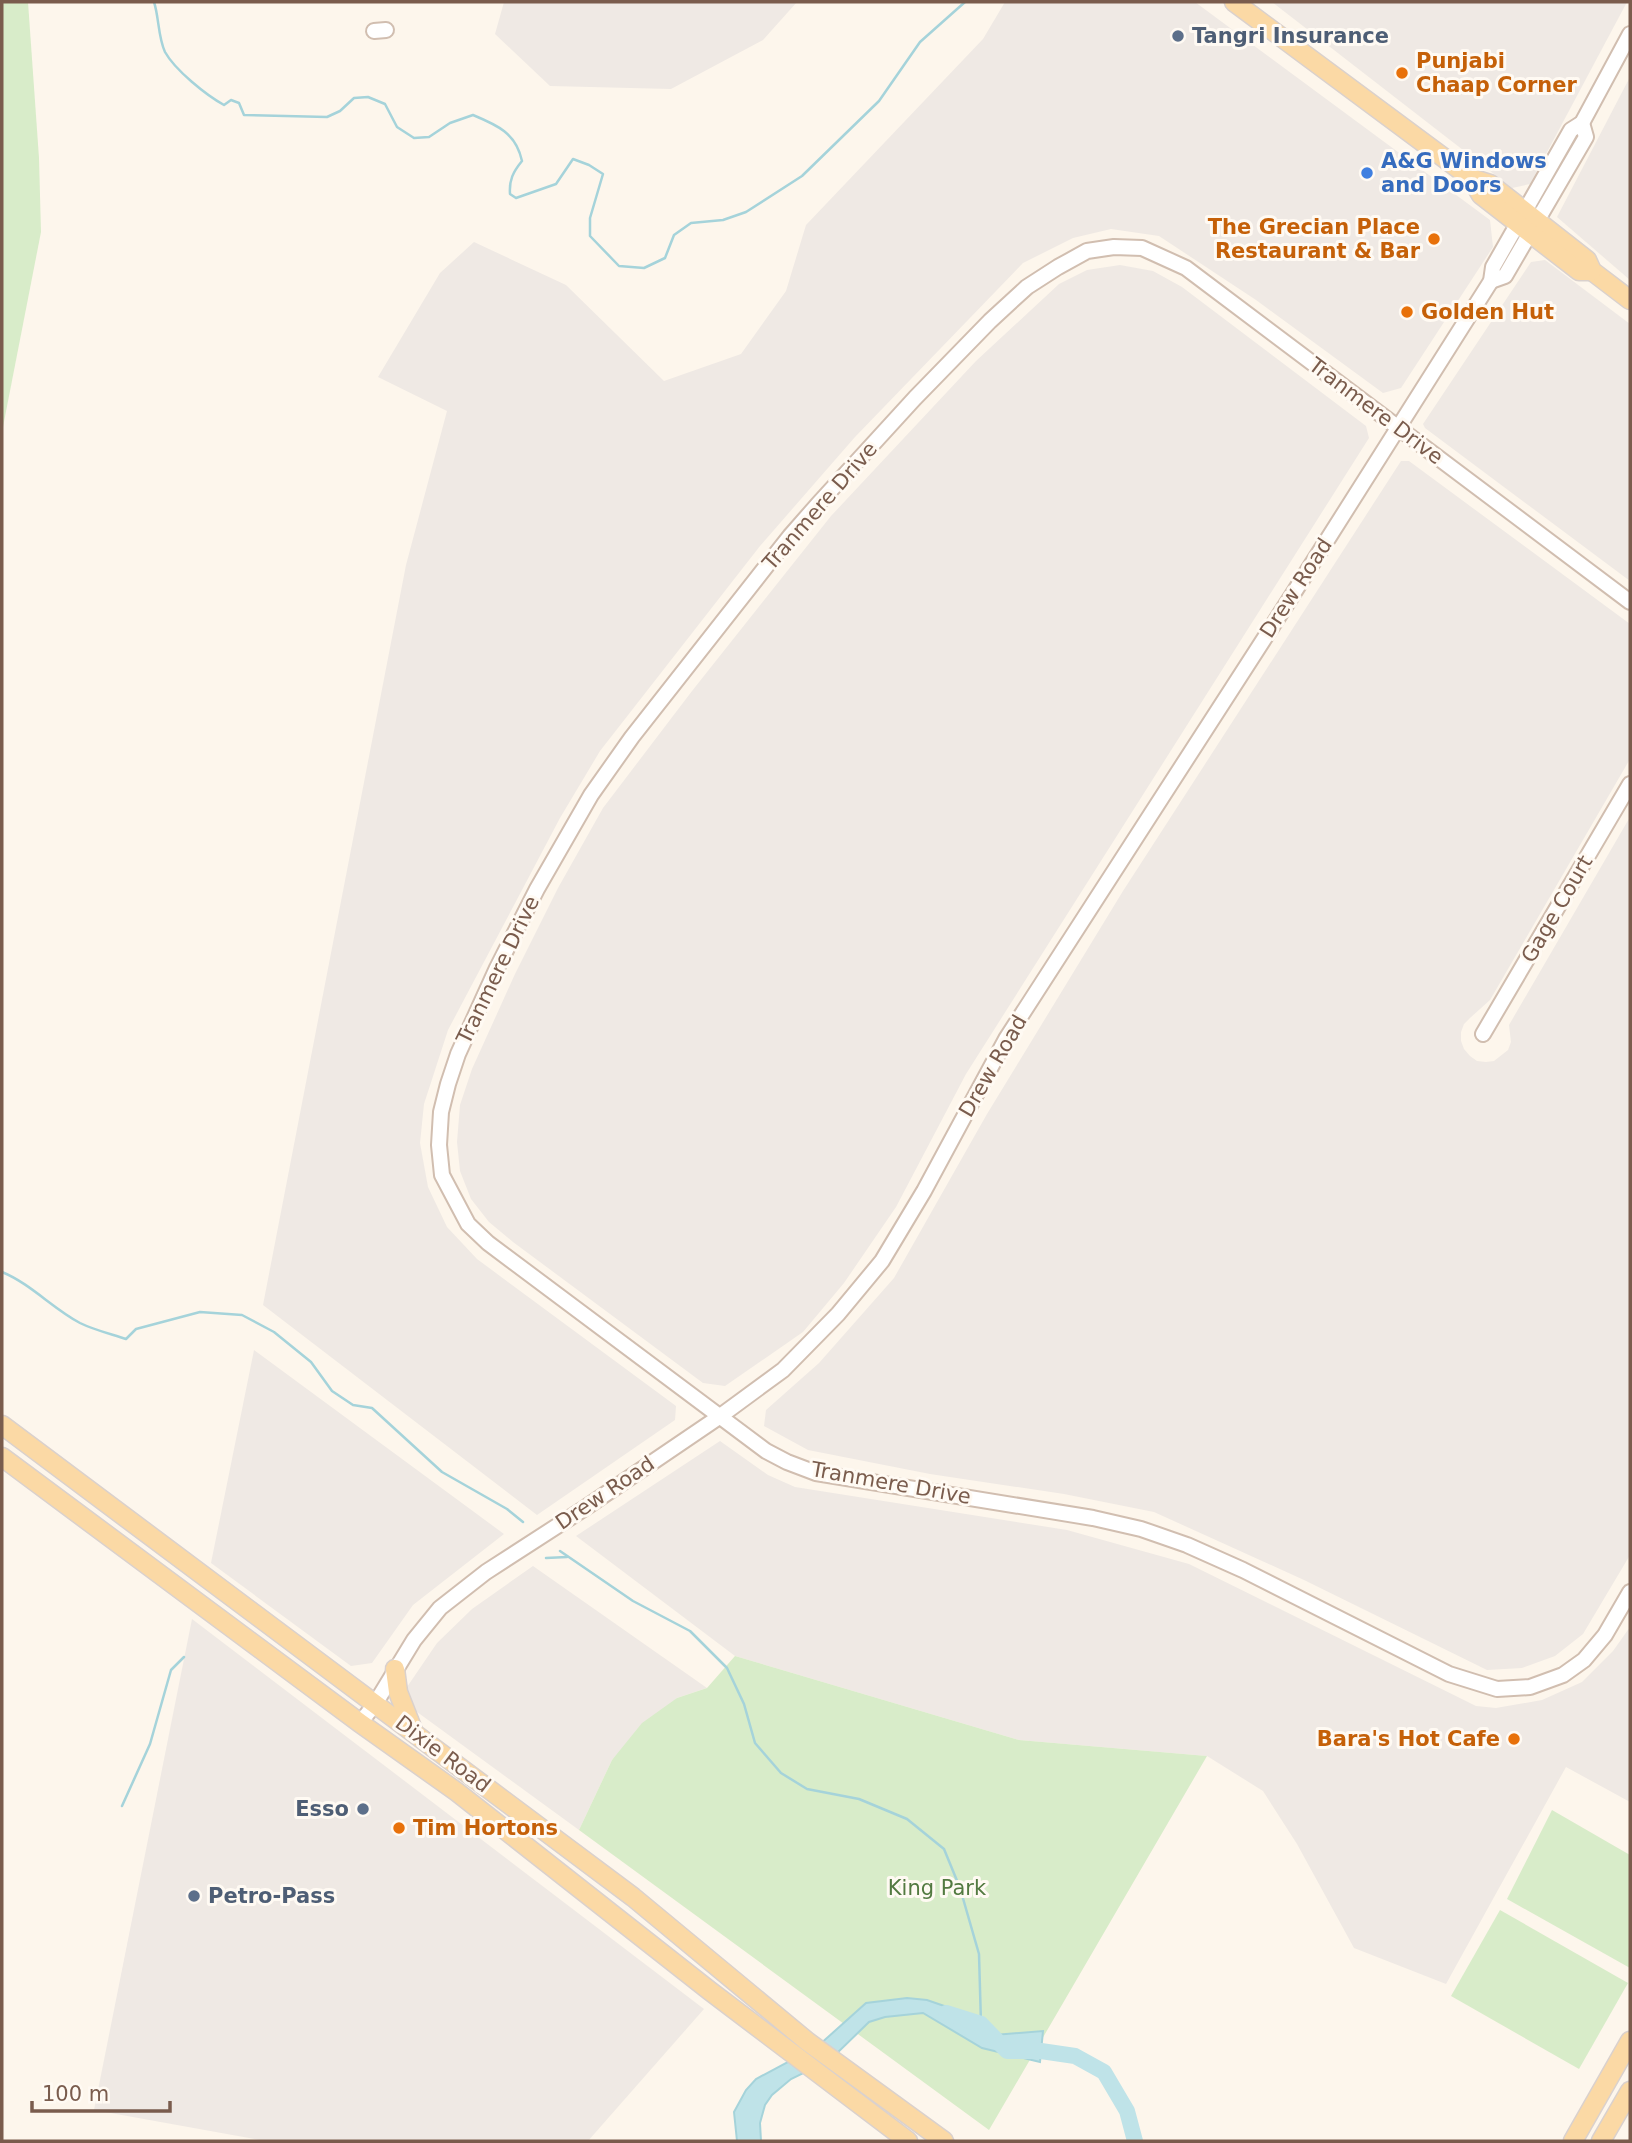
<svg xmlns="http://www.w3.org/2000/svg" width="1632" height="2143" font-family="'DejaVu Sans',sans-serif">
<rect width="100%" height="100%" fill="#fdf6ec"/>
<g fill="#efe9e4">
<path d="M504 2H797L763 40 671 89 550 86 495 34Z"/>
<path d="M1005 2H1195L1490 220 1493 247 1401 388 1383 393 1256 300 1159 236 1111 229 1073 238 1023 263 855 437 760 546 600 751 560 818 448 1030 424 1104 420 1143 428 1187 447 1227 477 1259 676 1406 675 1420 537 1515 263 1305 406 565 447 411 378 377 440 273 474 242 566 285 664 381 741 354 786 291 806 225 983 39Z"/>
<path d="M1272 2H1627L1530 184 1512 188Z"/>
<path d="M1630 77V280L1557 217Z"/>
<path d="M1545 260 1630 324V581L1425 428 1423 424 1531 262Z"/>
<path d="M1120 265 1153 271 1182 287 1366 426 1369 438 966 1074 896 1207 844 1283 803 1332 725 1386 703 1383 513 1242 489 1222 471 1199 460 1171 457 1142 460 1105 472 1069 515 974 558 888 603 808 692 691 831 516 976 361 1059 284 1087 270Z"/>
<path d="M1401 461H1409L1630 624V759L1490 1000 1470 1018 1464 1024 1461 1032V1041L1464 1049 1470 1056 1477 1061 1486 1062 1494 1061 1508 1050 1511 1042 1509 1025 1630 817V1555L1583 1634 1555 1656 1522 1668 1487 1670 1304 1580 1154 1512 1064 1494 930 1474 808 1450 764 1426 766 1410 819 1363 894 1278 987 1114 1123 891Z"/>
<path d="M254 1350 504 1534 413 1605 372 1663 351 1666 211 1563Z"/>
<path d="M720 1441 768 1475 795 1487 1067 1530 1189 1564 1476 1706 1496 1708 1542 1700 1582 1682 1613 1651 1630 1627V1802L1566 1767 1446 1984 1354 1948 1297 1844 1263 1791 1207 1756 1019 1740 735 1656 576 1536Z"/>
<path d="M533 1566 707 1688 677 1698 612 1760 579 1830 413 1709 407 1687 437 1643 472 1609Z"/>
<path d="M192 1619 704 2009 588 2141H265L94 2110Z"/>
</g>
<g fill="#d8ecc9">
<path d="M2 2H28L39 158 41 232 2 432Z"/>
<path d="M735 1656 1019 1740 1207 1756 989 2130 579 1830 612 1760 642 1723 677 1698 707 1688Z"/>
<path d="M1552 1810 1630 1855V1968L1507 1899Z"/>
<path d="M1500 1910 1628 1983 1579 2069 1451 1996Z"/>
</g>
<path fill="#bfe3e8" stroke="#a5d3da" stroke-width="2" d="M907 1998 927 2000 947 2007 973 2025 994 2035 1043 2031 1040 2062 982 2048 923 2013 885 2017 869 2022 830 2060 791 2079 772 2095 765 2105 760 2123 761 2141H737L734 2112 746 2090 756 2079 818 2046 866 2003Z"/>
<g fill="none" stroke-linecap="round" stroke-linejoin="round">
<g stroke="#a5d3da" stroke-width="2.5">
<path d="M154 2C159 17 158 37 165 52 175 70 206 95 224 105L231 100 239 103 244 115 327 117 340 111 354 98 368 97 385 104 397 127 414 138 429 137 450 123 473 115C497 125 516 133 522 161 513 172 509 180 510 194L516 198 556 184 573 159 589 165 603 174 590 218V236L619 266 644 268 665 258 674 235 691 223 723 220 746 212 802 176 879 101 920 42 965 2"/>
<path d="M2 1272C31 1284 52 1308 80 1323 94 1330 111 1334 126 1339L136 1329 200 1312 242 1315 274 1332 311 1362 332 1391 353 1405 372 1408 442 1472 507 1509 523 1522"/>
<path d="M560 1551 633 1601 690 1631 727 1668 744 1704 755 1743 781 1773 807 1789 859 1799 907 1819 944 1849 960 1888 979 1954 981 2024"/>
<path d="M546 1558 567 1557"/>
<path d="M122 1806 150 1744 171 1670 184 1657"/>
</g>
<path stroke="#bfe3e8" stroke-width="16" d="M946 2013 981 2024 1007 2051H1041L1075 2056 1104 2072 1127 2111 1135 2141"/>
<defs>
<g id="minor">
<path d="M374 31 386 30"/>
<path d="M1491 281 1505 276 1586 137 1582 123"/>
<path d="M1630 602 1186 268 1142 248 1114 247 1087 251 1058 267 1027 287 990 321 915 398 819 503 790 536 632 737 591 795 537 889 497 968 458 1054 448 1084 441 1112 439 1145 442 1175 468 1224 488 1243 766 1451 787 1462 816 1473 1093 1518 1141 1529 1187 1545 1243 1570 1449 1674 1497 1689 1530 1687 1563 1675 1584 1660 1605 1635 1630 1592"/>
<path d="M1483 1034 1630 784"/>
<path d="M360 1723 375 1704 414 1640 440 1608 486 1572 585 1508 719 1417 783 1370 838 1314 882 1261 924 1191 1006 1039 1293 594 1491 281 1493 267 1571 130 1582 123 1630 34"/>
</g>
<g id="major">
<path d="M1234 2 1471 178 1490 184 1587 260 1592 271 1630 300"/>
<path d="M1471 178 1481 195 1579 271H1592"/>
<path d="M2 1425 633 1897 808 2042 944 2141"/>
<path d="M2 1457 360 1723 457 1792 710 1991 908 2141"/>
<path d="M395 1669 398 1692 413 1730"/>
<path d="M1573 2141 1630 2041"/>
<path d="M1601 2141 1630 2091"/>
</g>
</defs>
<use href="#minor" stroke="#d1beb0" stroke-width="18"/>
<use href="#major" stroke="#dad1cd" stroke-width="21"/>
<use href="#minor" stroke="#fff" stroke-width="14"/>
<use href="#major" stroke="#fbd9a5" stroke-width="18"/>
</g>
<g fill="#5c6f8a" stroke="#fffaf3" stroke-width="2.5">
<circle cx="1178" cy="36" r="7"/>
<circle cx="363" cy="1809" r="7"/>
<circle cx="194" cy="1896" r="7"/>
</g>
<g fill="#e8710a" stroke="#fffaf3" stroke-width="2.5">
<circle cx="1402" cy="73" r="7"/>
<circle cx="1434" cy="239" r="7"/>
<circle cx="1407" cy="312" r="7"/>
<circle cx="1514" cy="1739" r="7"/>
<circle cx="399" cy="1828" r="7"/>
</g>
<circle fill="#3f7fe0" stroke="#fffaf3" stroke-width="2.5" cx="1367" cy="173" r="7"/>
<g text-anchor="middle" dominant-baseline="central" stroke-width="6" stroke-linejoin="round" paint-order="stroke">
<g font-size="21" font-weight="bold" fill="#4e5e75" stroke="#fffaf3" text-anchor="start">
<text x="1192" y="36">Tangri Insurance</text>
<text x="349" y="1809" text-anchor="end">Esso</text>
<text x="208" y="1896">Petro-Pass</text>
</g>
<g font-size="21" font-weight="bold" fill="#c56008" stroke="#fffaf3" text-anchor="start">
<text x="1416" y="61">Punjabi<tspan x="1416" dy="24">Chaap Corner</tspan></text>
<text x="1420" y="227" text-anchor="end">The Grecian Place<tspan x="1420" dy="24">Restaurant &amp; Bar</tspan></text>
<text x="1421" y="312">Golden Hut</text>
<text x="1500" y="1739" text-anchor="end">Bara's Hot Cafe</text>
<text x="413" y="1828">Tim Hortons</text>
</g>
<g font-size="21" font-weight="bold" fill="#366cbe" stroke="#fffaf3" text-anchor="start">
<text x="1381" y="161">A&amp;G Windows<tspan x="1381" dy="24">and Doors</tspan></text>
</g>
<g font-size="21" fill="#7a5c4d" stroke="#fffaf3">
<text transform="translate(1376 411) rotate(37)">Tranmere Drive</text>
<text transform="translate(820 506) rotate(-49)">Tranmere Drive</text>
<text transform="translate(1296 588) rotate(-57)">Drew Road</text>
<text transform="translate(1557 909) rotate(-60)">Gage Court</text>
<text transform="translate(498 970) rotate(-64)">Tranmere Drive</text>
<text transform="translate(993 1066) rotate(-60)">Drew Road</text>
<text transform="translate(891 1483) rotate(10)">Tranmere Drive</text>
<text transform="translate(605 1493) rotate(-34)">Drew Road</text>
<text transform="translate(443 1754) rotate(37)">Dixie Road</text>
</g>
<g font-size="21" fill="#537a41" stroke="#fffaf3">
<text x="937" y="1888">King Park</text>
</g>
</g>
<rect width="1632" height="2143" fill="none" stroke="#7a5c4d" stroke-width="7"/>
<path d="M32 2101v10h138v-10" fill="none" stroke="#7a5c4d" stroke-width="3.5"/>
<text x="42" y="2101" font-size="21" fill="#7a5c4d" stroke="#fffaf3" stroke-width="5" paint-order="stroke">100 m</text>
</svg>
